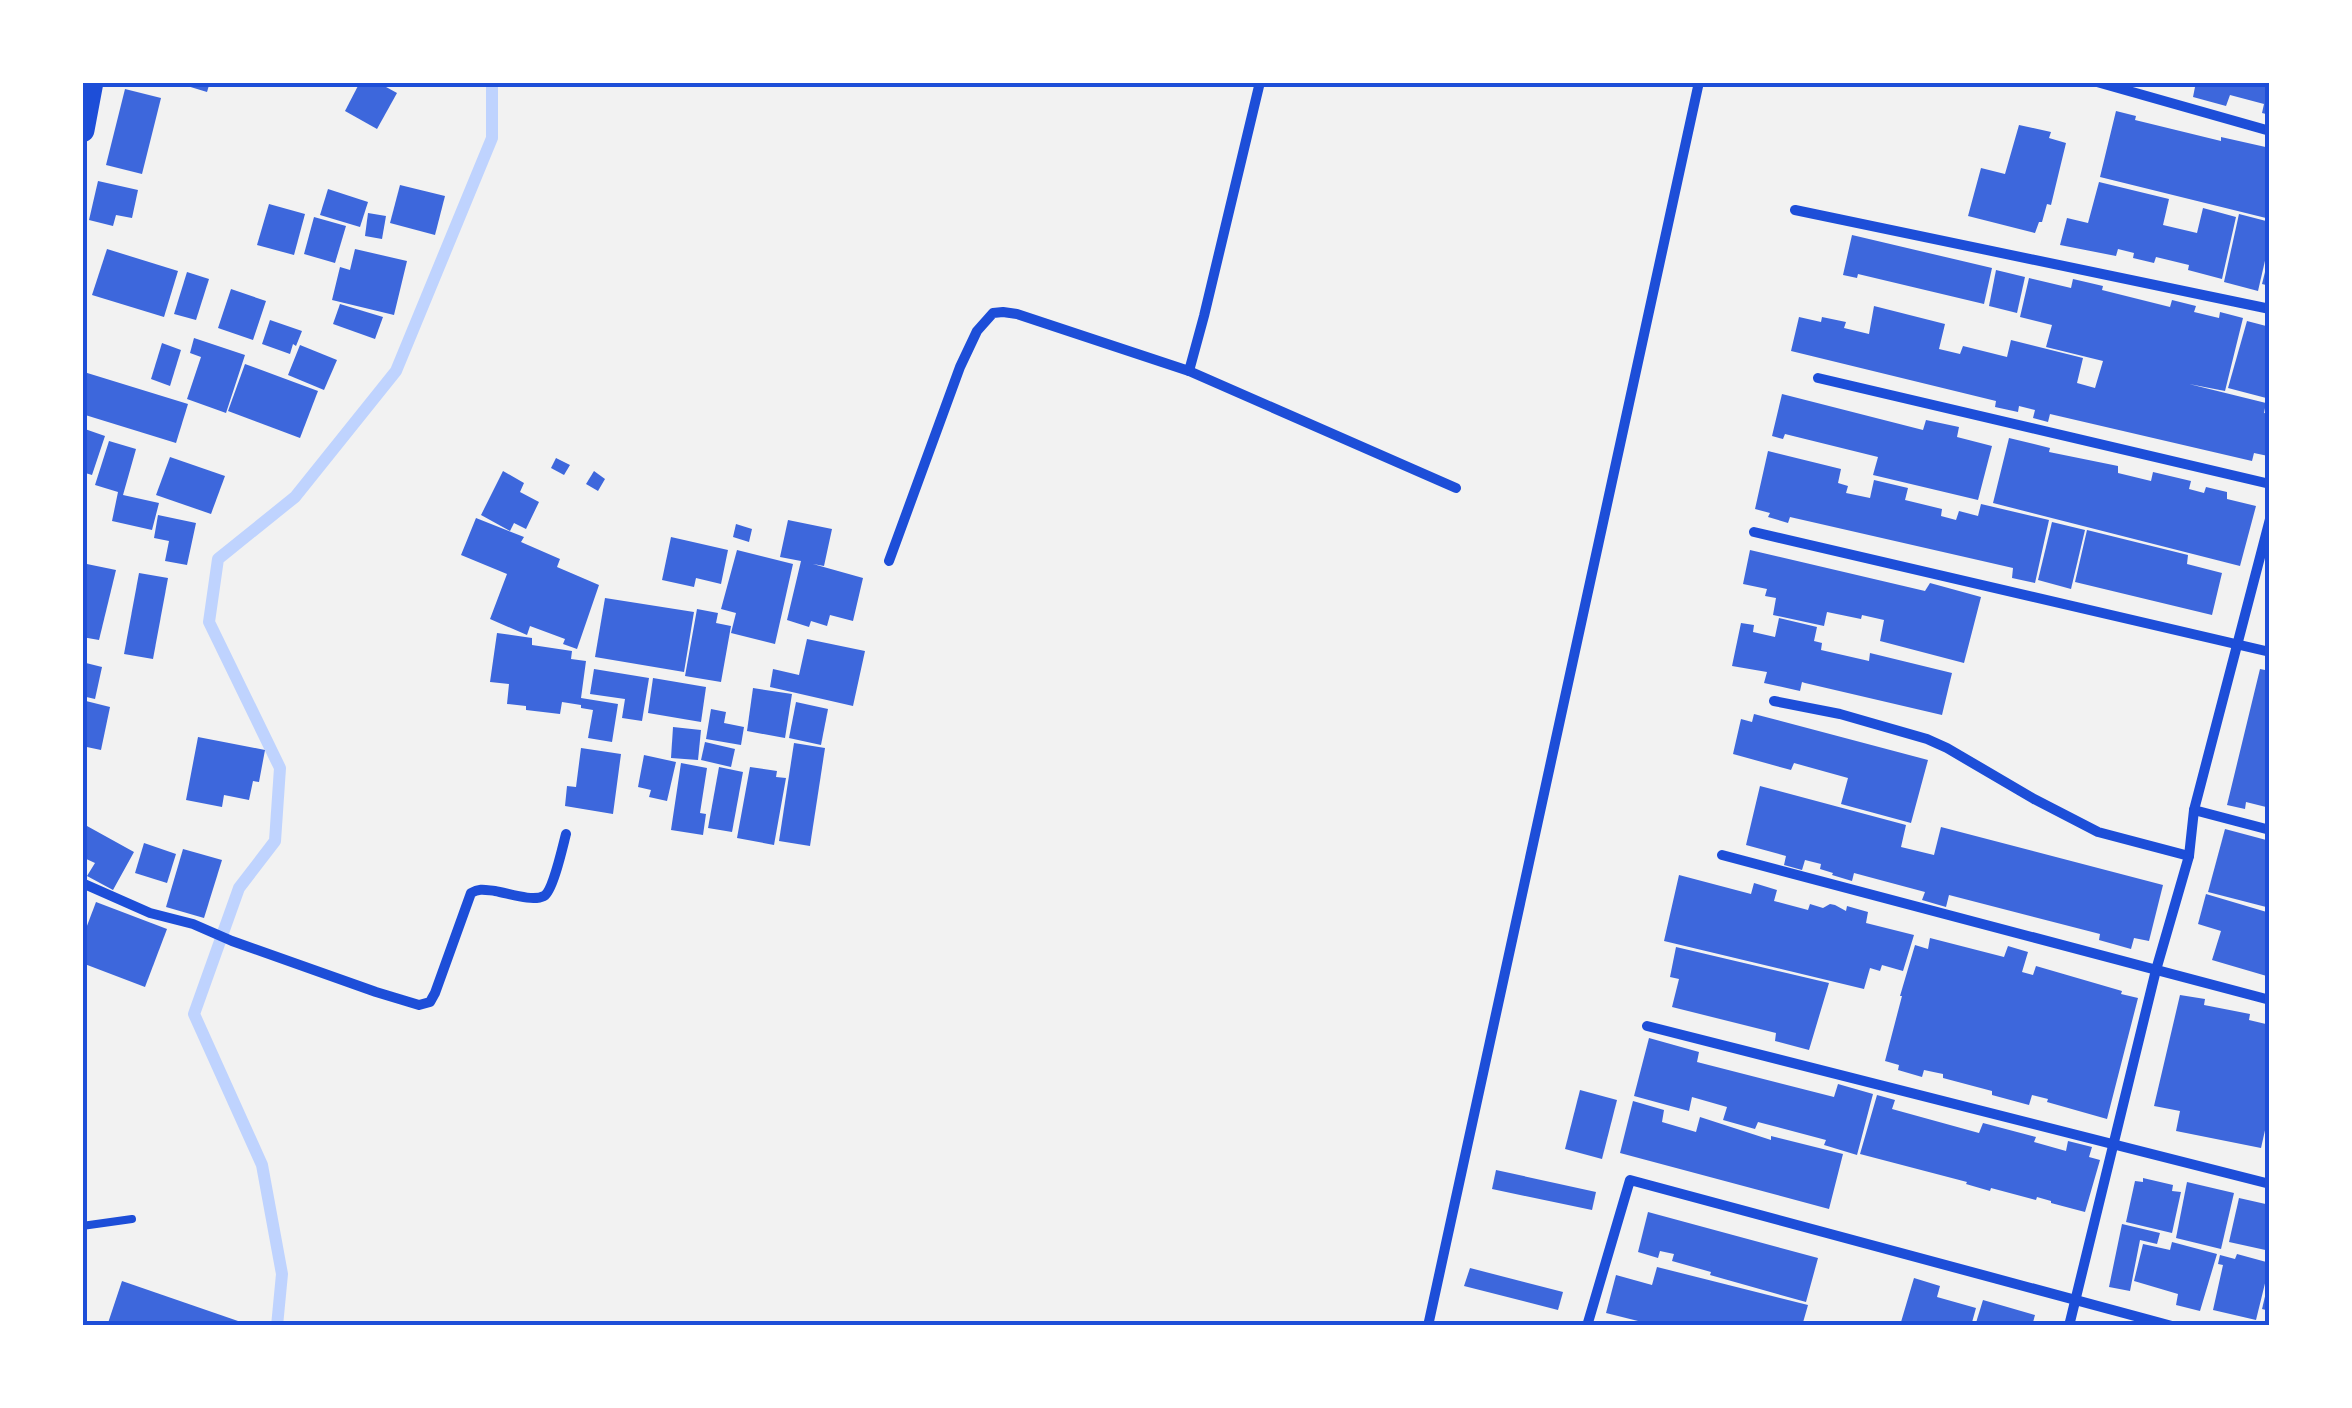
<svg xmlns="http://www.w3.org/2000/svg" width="2352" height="1408" font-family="Inter,sans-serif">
<rect width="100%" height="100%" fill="#f2f2f2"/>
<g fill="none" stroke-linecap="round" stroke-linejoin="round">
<path stroke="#bfd3fe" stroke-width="12" d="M277 1326 282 1274 262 1165 194 1014 239 888 275 841 280 768 209 622 218 559 295 497 396 371 492 138V82"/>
</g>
<g fill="#3d67dc">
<path d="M174 82H210L207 92Z"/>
<path d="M360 82H377L397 93 377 129 345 111Z"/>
<path d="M2184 82H2270V115L2262 113 2264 104 2230 95 2226 106 2193 97 2195 87Z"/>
<path d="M125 89 161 98 142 174 106 165Z"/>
<path d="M2116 111 2136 116 2135 120 2221 141V137L2270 148V219L2100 177Z"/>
<path d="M2019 125 2051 132 2049 138 2066 143 2051 205 2047 204 2042 222H2039L2035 233 1968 216 1981 168 2005 174Z"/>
<path d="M98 181 138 190 132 218 116 215 113 226 89 220Z"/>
<path d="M2099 182 2169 199 2163 225 2197 233 2203 208 2236 217 2222 279 2188 270 2189 265 2156 257 2154 263 2133 258 2134 253 2118 249 2116 256 2060 245 2067 218 2088 223Z"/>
<path d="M400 185 445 196 435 235 390 223Z"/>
<path d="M328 189 368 202 360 227 320 215Z"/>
<path d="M269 204 305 214 294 255 257 245Z"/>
<path d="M368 213 386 216 382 239 365 236Z"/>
<path d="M2239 214 2270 222V239L2258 291 2224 282Z"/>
<path d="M314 217 346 226 335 263 304 254Z"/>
<path d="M1852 235 1992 268 1984 304 1858 274 1857 278 1843 275Z"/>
<path d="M107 249 178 271 164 317 92 295Z"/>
<path d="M355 249 407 261 394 315 332 300 340 267 350 270Z"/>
<path d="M2268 260H2270V286L2262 284Z"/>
<path d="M1996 270 2025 277 2017 313 1989 306Z"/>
<path d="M187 272 209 279 196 320 174 314Z"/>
<path d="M2029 278 2071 288 2073 279 2103 286 2102 290 2170 307 2172 300 2196 306 2194 312 2219 318 2220 312 2243 318 2225 391 2189 384 2266 403 2264 413 2270 414 2268 456 2254 453 2252 461 2050 414 2048 422 2033 418 2035 410 2019 406 2018 412 1995 407 1996 401 1791 351 1799 317 1821 322 1822 317 1846 322 1844 328 1869 334 1874 306 1945 324 1939 349 1960 354 1963 346 2007 357 2011 340 2083 358 2077 383 2095 388 2103 361 2046 347 2052 325 2020 317Z"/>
<path d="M231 289 266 301 253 340 218 328Z"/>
<path d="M340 304 383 317 375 339 333 324Z"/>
<path d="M270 320 302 331 296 346 293 344 290 354 262 344Z"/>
<path d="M2247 321 2270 327V399L2228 388Z"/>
<path d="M194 338 245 355 226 413 187 399 201 357 190 353Z"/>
<path d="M162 343 181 350 170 386 151 379Z"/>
<path d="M300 345 337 360 324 390 288 375Z"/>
<path d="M245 364 318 391 300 438 228 411Z"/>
<path d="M84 372 188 404 176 443 82 414Z"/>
<path d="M1782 394 1923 430 1926 420 1959 427 1957 437 1992 446 1978 500 1873 475 1878 457 1785 434 1783 439 1772 436Z"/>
<path d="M82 428 105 436 92 475 82 472Z"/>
<path d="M2009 438 2050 448 2049 452 2118 466V473L2151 481 2153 472 2191 481 2189 489 2204 493 2206 487 2227 492V499L2256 506 2240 566 1993 503Z"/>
<path d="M109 441 136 449 123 495 159 503 152 530 112 521 118 492 95 485Z"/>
<path d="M1768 451 1841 469 1838 483 1848 486 1846 493 1870 498 1874 480 1908 488 1905 500 1942 509 1941 516 1956 520 1959 511 1978 516 1981 504 2049 520 2035 583 2012 578 2013 568 1790 517 1788 523 1768 517 1770 513 1755 509Z"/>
<path d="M170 457 225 476 211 514 156 495Z"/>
<path d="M556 458 570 465 564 475 551 468Z"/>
<path d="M503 471 524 483 520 492 539 502 526 529 514 523 510 531 481 515Z"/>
<path d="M594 471 605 479 598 491 586 484Z"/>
<path d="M158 515 196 523 187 565 165 561 169 541 154 538Z"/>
<path d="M476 518 524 537 521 542 560 559 557 567 599 585 577 649 563 644 565 639 530 626 527 635 490 619 507 574 461 555Z"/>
<path d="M788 520 832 529 824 566 813 564 863 578 853 621 830 615 827 626 811 621 809 627 787 620 801 561 780 557Z"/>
<path d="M2052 522 2085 530 2071 589 2038 580Z"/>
<path d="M736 524 752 529 749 542 733 537Z"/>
<path d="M2087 530 2188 555 2187 564 2222 573 2212 615 2075 582Z"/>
<path d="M671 537 728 550 721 584 696 578 694 587 662 580Z"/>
<path d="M737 550 793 564 775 644 731 633 736 613 721 609Z"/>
<path d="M1750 550 1925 591 1930 583 1981 597 1964 663 1880 641 1884 620 1862 615 1861 619 1827 612 1824 626 1773 615 1776 598 1765 596 1767 589 1743 584Z"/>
<path d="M82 563 116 570 99 640 82 637Z"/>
<path d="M139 573 168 578 153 659 124 654Z"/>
<path d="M605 598 694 612 684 672 595 657Z"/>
<path d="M697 609 718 613 716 623 731 626 721 682 685 676Z"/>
<path d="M1779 618 1817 627 1814 641 1822 643 1821 650 1869 661 1870 653 1952 673 1942 715 1805 683 1802 682 1800 691 1764 683 1767 672 1732 666 1741 623 1754 625 1753 632 1775 637Z"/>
<path d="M497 633 532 638V645L572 651 571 659 586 661 581 698 618 704 612 742 588 738 593 710 581 708V705L562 702 560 714 526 710V706L507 704 509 684 490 682Z"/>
<path d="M807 639 865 651 853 706 770 687 773 669 799 675Z"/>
<path d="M82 662 102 667 95 699 82 696Z"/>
<path d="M594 669 649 678 642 721 622 718 625 699 590 694Z"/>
<path d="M2260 669 2270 671V808L2246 802 2245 809 2227 805Z"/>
<path d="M653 678 706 687 701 722 648 713Z"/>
<path d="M753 688 792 694 785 738 747 731Z"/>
<path d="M82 700 110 707 101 750 82 746Z"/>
<path d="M796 702 828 709 821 745 789 738Z"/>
<path d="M711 709 726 712 724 723 744 727 741 745 706 739Z"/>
<path d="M1754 714 1928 760 1911 823 1841 804 1848 778 1794 763 1791 770 1733 754 1741 719 1752 722Z"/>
<path d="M673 727 701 730 698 760 671 758Z"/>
<path d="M198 737 265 750 259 782 253 781 249 800 224 795 222 807 186 800Z"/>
<path d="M705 742 735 749 731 767 701 760Z"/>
<path d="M794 743 825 748 810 846 779 841Z"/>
<path d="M581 748 621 754 613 814 565 806 567 786 576 787Z"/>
<path d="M644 755 676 762 667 801 649 797 651 790 638 787Z"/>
<path d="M681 763 707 768 700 813 706 814 703 835 671 830Z"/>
<path d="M719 767 743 772 732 832 708 828Z"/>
<path d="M750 767 777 771 776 777 786 778 774 845 737 838Z"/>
<path d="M1760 786 1906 825 1901 847 1934 855 1941 827 2163 885 2149 941 2134 938 2131 949 2099 940 2100 934 1949 895 1946 907 1922 900 1925 892 1854 873 1852 881 1832 875 1833 873 1820 869 1821 864 1805 860 1802 870 1784 865 1786 856 1746 845Z"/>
<path d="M87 826 134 852 113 890 87 876 95 863 82 857V834Z"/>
<path d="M2225 829 2270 841V908L2208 892Z"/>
<path d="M144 843 176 854 167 883 135 873Z"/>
<path d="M183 849 222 860 204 918 166 907Z"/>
<path d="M1679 875 1751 894 1754 883 1777 890 1774 901 1808 910 1810 904 1823 908 1830 904 1835 905 1846 911 1847 906 1868 912 1866 923 1914 935 1903 971 1882 965 1880 971 1870 968 1864 989 1664 941Z"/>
<path d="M2206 894 2270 913V977L2212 960 2221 931 2198 924Z"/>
<path d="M96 902 167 929 145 987 82 963V939Z"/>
<path d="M1930 938 2004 957 2008 946 2028 952 2022 972 2033 975 2036 966 2122 991 2121 994 2138 998 2107 1119 2047 1102 2048 1099 2032 1095 2029 1105 1992 1095V1091L1943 1078V1074L1924 1070 1922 1077 1898 1070 1899 1065 1885 1061 1902 996H1900L1915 945 1928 949Z"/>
<path d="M1676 947 1829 983 1809 1050 1775 1041 1776 1033 1672 1007 1679 979 1670 977Z"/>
<path d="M2180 995 2205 999 2204 1005 2250 1014 2249 1020 2270 1025V1108L2261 1148 2176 1131 2180 1111 2154 1106Z"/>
<path d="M1649 1038 1699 1052 1697 1062 1834 1097 1838 1084 1873 1094 1857 1155 1824 1145 1826 1140 1758 1122 1755 1129 1723 1120 1727 1107 1692 1097 1689 1111 1634 1096Z"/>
<path d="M1580 1090 1617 1100 1602 1159 1565 1149Z"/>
<path d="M1877 1095 1895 1100 1892 1109 1979 1133 1983 1123 2036 1137 2034 1142 2066 1151 2068 1141 2092 1147 2089 1157 2100 1160 2085 1212 2051 1203V1201L2037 1197 2036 1200 1991 1188 1990 1191 1966 1184 1967 1182 1860 1154Z"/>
<path d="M1633 1101 1664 1110 1662 1122 1696 1132 1700 1117 1771 1140V1136L1843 1154 1829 1209 1620 1153Z"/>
<path d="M1496 1170 1596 1192 1592 1210 1492 1189Z"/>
<path d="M2143 1178 2173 1185 2172 1191 2181 1192 2172 1233 2126 1222 2135 1181 2143 1182Z"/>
<path d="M2187 1182 2234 1193 2221 1249 2176 1238Z"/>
<path d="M2239 1198 2270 1205V1251L2229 1242Z"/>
<path d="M1648 1212 1818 1258 1806 1302 1710 1275 1711 1272 1672 1261 1674 1254 1660 1251 1658 1258 1638 1252Z"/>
<path d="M2122 1224 2160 1233 2157 1244 2140 1240 2130 1291 2109 1287Z"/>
<path d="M2172 1242 2217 1254 2200 1311 2176 1305 2178 1294 2134 1281 2143 1244 2170 1250Z"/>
<path d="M2237 1254 2270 1263 2256 1320 2213 1310 2223 1265 2218 1264 2220 1255 2235 1259Z"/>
<path d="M1657 1267 1808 1305 1802 1326H1637L1638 1321 1606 1313 1616 1275 1652 1285Z"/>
<path d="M1470 1268 1563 1292 1558 1310 1464 1286Z"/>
<path d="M1914 1278 1940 1286 1937 1297 1976 1308 1971 1326H1912L1901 1322Z"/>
<path d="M122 1281 238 1321 236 1326H107Z"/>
<path d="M2268 1284H2270V1311L2262 1309Z"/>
<path d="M1983 1300 2035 1315 2032 1326H1975Z"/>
</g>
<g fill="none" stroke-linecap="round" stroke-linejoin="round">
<path stroke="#1d4ed8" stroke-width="8" d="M82 1226 132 1219"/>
<g stroke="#1d4ed8" stroke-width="10">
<path d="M2097 82 2270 131"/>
<path d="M1795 210 2270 309"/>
<path d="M1189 371 1456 488"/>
<path d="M1818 378 2270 484"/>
<path d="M1754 532 2270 652"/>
<path d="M889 561 960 367 977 331 993 313 1003 312 1017 314 1189 371 1204 316 1260 82"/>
<path d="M1774 701 1840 714 1927 739 1947 748 2034 799 2098 832 2189 856"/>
<path d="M2194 810 2270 830"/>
<path d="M1722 855 2270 1000"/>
<path d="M82 883 150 913 193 924 232 941 376 992 419 1005 430 1002 435 993 471 893C480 888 485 890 495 891 508 893 532 902 544 896 553 891 563 845 566 834"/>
<path d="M1647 1026 2270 1184"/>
<path d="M1428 1326 1699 82"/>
<path d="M1587 1326 1630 1180 2172 1326"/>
<path d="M2069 1326 2156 970 2189 856 2194 810 2270 519"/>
</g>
<path stroke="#1d4ed8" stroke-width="25" d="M82 130 91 82"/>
</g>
<rect width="2352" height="1408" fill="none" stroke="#ffffff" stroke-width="170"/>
<rect x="85" y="85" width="2182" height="1238" fill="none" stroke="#1d4ed8" stroke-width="4"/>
</svg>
